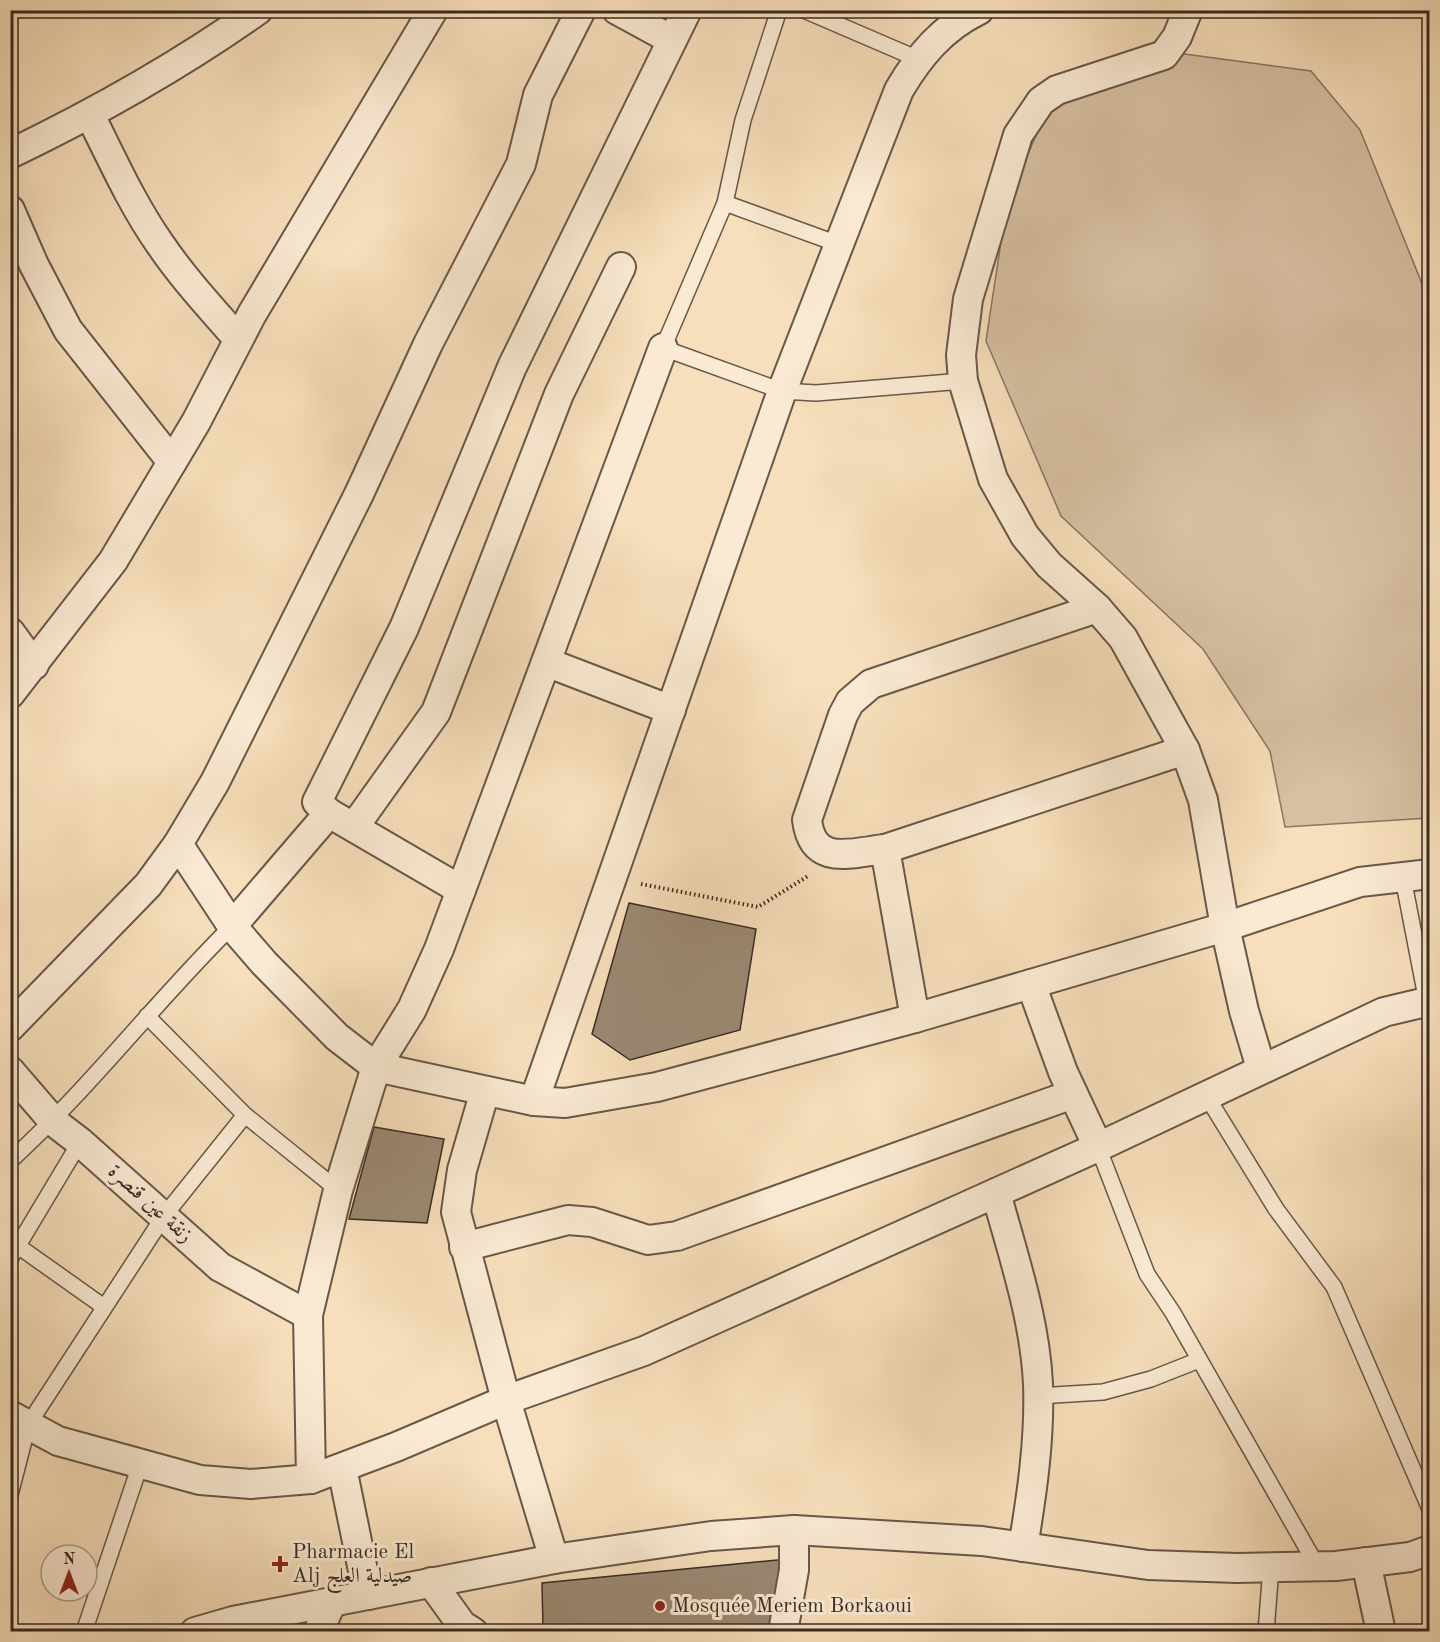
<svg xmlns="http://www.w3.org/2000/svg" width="1440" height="1642" font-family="'Old Standard TT',Amiri,serif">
<rect width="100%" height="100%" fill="#f7dfbb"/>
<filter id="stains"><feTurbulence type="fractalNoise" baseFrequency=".00333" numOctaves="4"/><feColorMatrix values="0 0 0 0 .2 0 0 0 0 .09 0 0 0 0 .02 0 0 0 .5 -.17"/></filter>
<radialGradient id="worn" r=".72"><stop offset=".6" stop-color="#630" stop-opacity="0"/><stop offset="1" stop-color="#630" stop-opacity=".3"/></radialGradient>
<path fill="#d7c0a2" stroke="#887564" stroke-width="1.5" d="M1162 51 1311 71 1360 130 1429 301V818L1285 827 1270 751 1203 649 1061 516 986 341 1007 202 1058 85Z"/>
<g fill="#9b8873" stroke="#382a25" stroke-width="1.5">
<path d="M629 903 756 929 740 1030 630 1060 592 1034Z"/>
<path d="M374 1127 444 1139 427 1223 349 1219Z"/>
<path d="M787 1559 772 1632H550L543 1629 542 1583Z"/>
</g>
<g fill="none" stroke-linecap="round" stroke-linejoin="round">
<defs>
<g id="lane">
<path d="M779 10 743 120 725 203 663 348 782 391 816 393 963 381"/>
<path d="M804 10 918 59"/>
<path d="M725 203 838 244"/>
<path d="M1403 878 1427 1002"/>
<path d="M147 1016 245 1115 338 1190"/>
<path d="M1206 1095 1276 1209 1334 1287 1430 1509"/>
<path d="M1098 1147 1147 1274 1173 1313 1317 1566"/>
<path d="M10 1161C90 1088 155 1002 232 926"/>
<path d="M18 1246 104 1307"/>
<path d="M10 1259 80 1142"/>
<path d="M1038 1396 1103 1392 1151 1379 1199 1360"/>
<path d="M10 1495 28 1425 164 1216 245 1115"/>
<path d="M84 1632 141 1462"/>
<path d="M1266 1632 1271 1567"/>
</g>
<g id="street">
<path d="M617 10 672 40"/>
<path d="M1188 10 1177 37 1164 55 1057 90 1041 101 1018 135 968 299 961 355 963 381 993 479 1025 536 1049 565 1097 608 1123 638 1185 750 1203 800 1225 927 1244 1011 1261 1068"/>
<path d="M90 115C112 159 132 204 160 244 183 278 211 308 238 339"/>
<path d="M10 154C97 112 179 66 258 10"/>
<path d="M10 210 34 265 68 330 172 462"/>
<path d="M10 632 34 665"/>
<path d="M546 662 671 710"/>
<path d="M10 694 113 561 196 422 252 314 433 10"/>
<path d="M354 827 436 712 559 394 621 267"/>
<path d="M178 844 232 926 264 963 337 1037 376 1067 534 1101 565 1103 657 1087 915 1018 1225 927 1360 882 1430 874"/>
<path d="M885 849C850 853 813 867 807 820L843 715 850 702 871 684 1097 608"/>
<path d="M461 890 329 813 317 802 404 628 512 367 687 10"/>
<path d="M232 926 329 813"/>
<path d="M1031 984 1063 1072 1098 1147"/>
<path d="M915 1018 885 849 1185 750"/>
<path d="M10 1027 148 885 178 844 215 782 359 494 428 344 521 164 538 95 581 10"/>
<path d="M10 1071 54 1122 80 1142 220 1267 308 1315"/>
<path d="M485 1091 462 1170 456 1212 506 1400 554 1559"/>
<path d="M534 1101 782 391 899 90C919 56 942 28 979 10"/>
<path d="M996 1193C1013 1255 1035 1319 1038 1384 1040 1438 1032 1494 1023 1547"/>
<path d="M464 1247 568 1220 592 1222 648 1240 677 1236 1073 1094"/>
<path d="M10 1415 58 1441 200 1480 251 1484 311 1479 396 1447 506 1400 644 1351 1098 1147 1384 1012 1430 1001"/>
<path d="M342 1468 368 1595"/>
<path d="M311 1479 308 1315 338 1190 376 1067 412 1009 439 949 663 348"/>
<path d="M1366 1562 1381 1632"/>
<path d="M431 1582 462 1625 473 1632"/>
<path d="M195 1632 233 1621 554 1559 711 1536 794 1530 982 1541 1148 1565 1237 1568 1336 1566 1410 1557 1430 1550"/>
<path d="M318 1632 332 1602"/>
<path d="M783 1632 794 1570V1530"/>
</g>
</defs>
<use href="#lane" stroke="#68574a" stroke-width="18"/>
<use href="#street" stroke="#68574a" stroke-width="32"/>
<path stroke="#382a25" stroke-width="4" stroke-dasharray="1.5 3" stroke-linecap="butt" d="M641 884 758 907 808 876"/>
<use href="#lane" stroke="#faead3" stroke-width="15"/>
<use href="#street" stroke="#faead3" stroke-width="28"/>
</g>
<g fill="#8f2418" stroke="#faead3" stroke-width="2">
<path d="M277 1555h6v6h6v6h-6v6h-6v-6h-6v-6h6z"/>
<circle cx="660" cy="1606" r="6"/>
</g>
<g text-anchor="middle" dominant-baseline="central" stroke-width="6" stroke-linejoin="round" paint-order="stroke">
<g font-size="21" fill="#382a25" stroke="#faead3">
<text transform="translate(150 1204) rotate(42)">زنقة عين قنصرة</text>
</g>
<g font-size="21" fill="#382a25" stroke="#faead3" text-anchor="start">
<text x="292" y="1552">Pharmacie El<tspan x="292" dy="24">Alj صيدلية العلج</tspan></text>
<text x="672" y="1606">Mosquée Meriem Borkaoui</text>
</g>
</g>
<rect width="1440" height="1642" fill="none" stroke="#f7dfbb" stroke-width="36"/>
<rect x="12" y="12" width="1416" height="1618" fill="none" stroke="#382a25" stroke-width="3"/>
<rect x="18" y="18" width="1404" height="1606" fill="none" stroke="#382a25" stroke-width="1.5"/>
<g transform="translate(69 1573)"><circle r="28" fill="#faead3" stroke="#ac9d8d" stroke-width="1.5"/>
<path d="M0-4.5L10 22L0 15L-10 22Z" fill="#8f2418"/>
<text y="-9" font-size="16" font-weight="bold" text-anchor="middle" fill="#382a25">N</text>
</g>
<rect width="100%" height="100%" filter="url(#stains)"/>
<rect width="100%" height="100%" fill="url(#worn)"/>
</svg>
